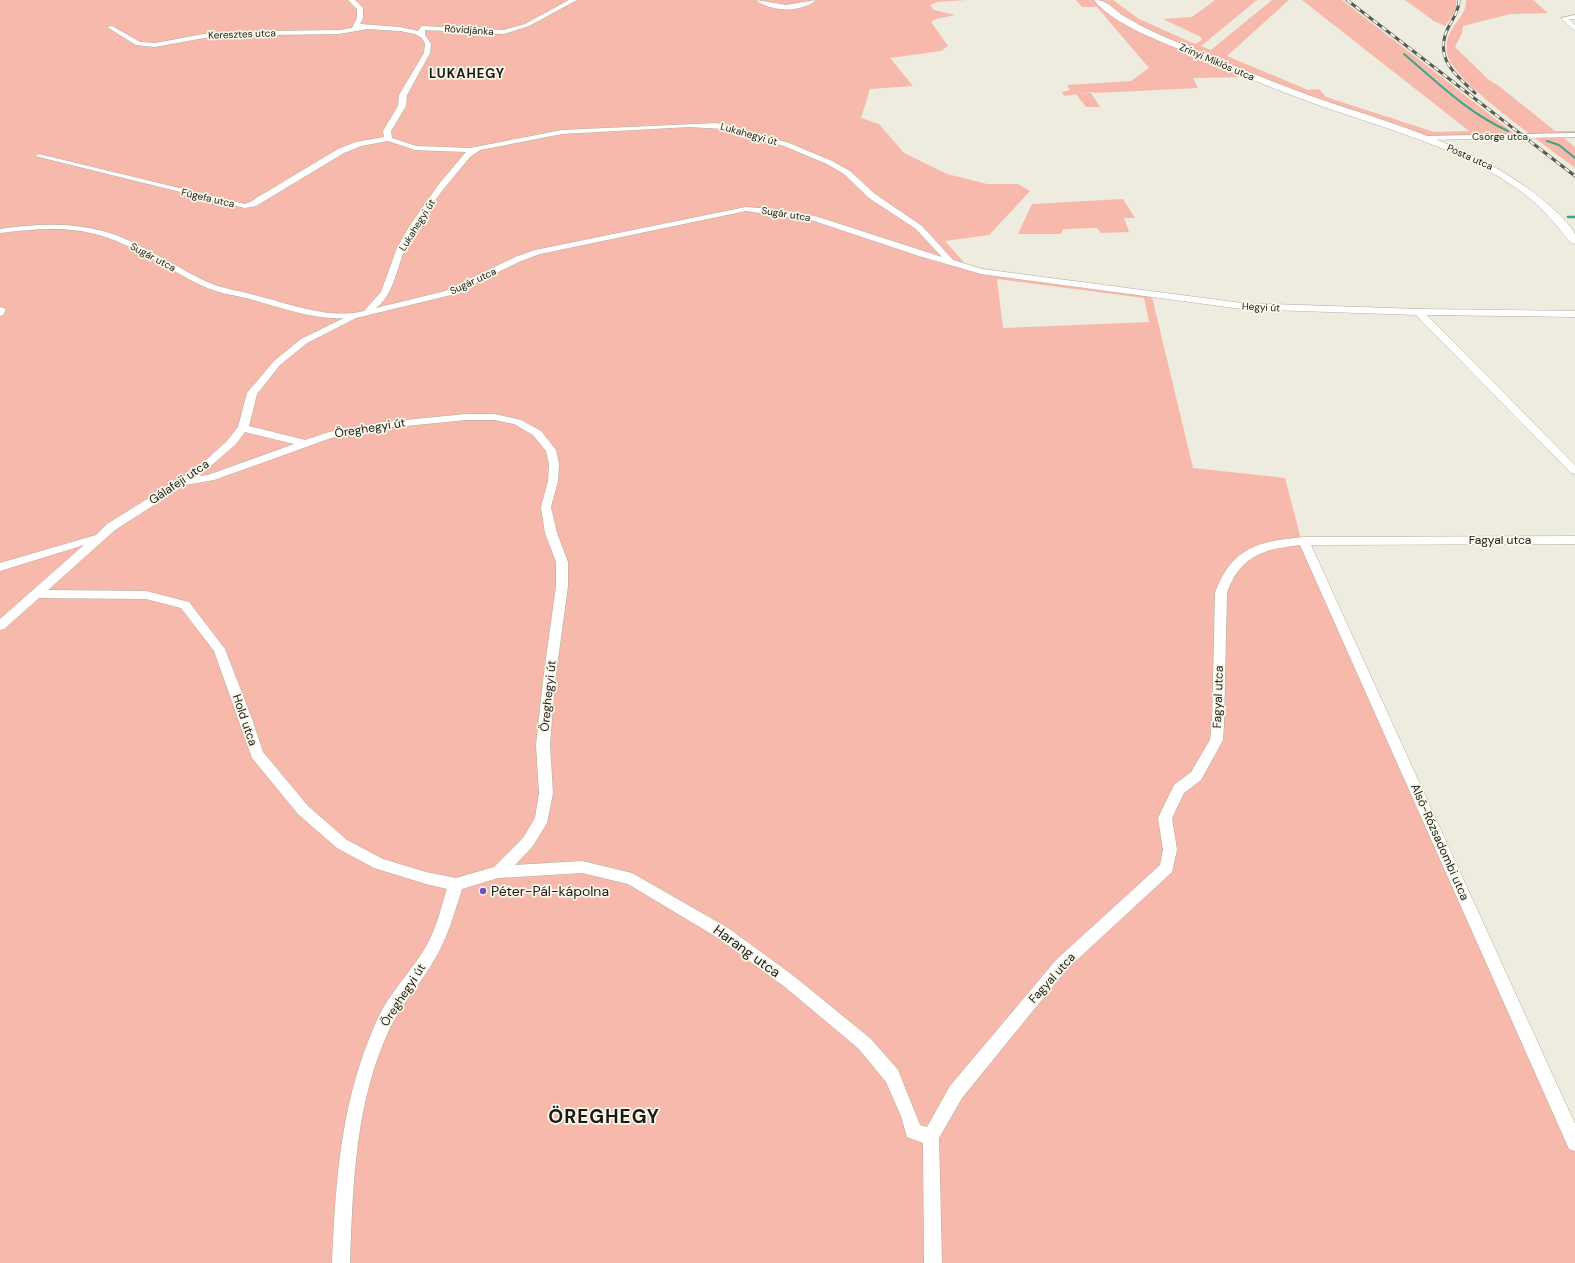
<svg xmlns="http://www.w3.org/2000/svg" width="1575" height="1263" font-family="'DM Sans',sans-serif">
<rect width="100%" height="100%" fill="#edecde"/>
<g fill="#f7b9ab" fill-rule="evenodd">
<path d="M0 0H966L937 2 930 5 934 10 955 15 936 19 931 22 948 46 941 51 890 58 913 86 870 89 861 118 879 124 904 153 947 174 987 184H1018L1030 191 989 235 945 241 967 266 1152 297 1193 468 1285 478 1304 551 1575 1144V1263H0ZM997 279 1144 298 1149 322 1003 328Z"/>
<path d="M1076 0H1113L1139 19 1195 44 1202 40 1201 37 1163 19 1192 17 1215 0H1257L1201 46 1211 50 1272 0H1289L1227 56 1308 90 1319 89 1326 97 1434 132 1469 131 1302 0H1342L1520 138 1427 139 1251 77 1193 78 1198 88 1095 93 1093 92 1064 96 1062 92 1070 90 1067 85 1131 81 1149 68 1097 7H1082Z"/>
<path d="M1405 0H1456V10L1445 26 1434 21Z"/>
<path d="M1466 0H1533L1548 13 1510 14 1463 26 1462 33 1455 47 1489 80 1499 86 1555 131H1575V138H1564L1575 147V168C1550 148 1450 80 1447 53 1443 27 1467 19 1466 0Z"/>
<path d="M1091 93 1100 107H1086L1076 94Z"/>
<path d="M1123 199 1135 218H1124L1129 232 1101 233 1097 228 1063 229 1061 234H1018L1032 204Z"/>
</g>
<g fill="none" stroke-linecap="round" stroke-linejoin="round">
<g stroke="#3ba786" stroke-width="2">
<path d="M1404 54C1437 82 1468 113 1508 131"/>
<path d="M1547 141 1559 145 1575 158"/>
</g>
<path stroke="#3ba786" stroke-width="2.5" d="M1568 217H1575"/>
<defs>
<g id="street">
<path d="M348 0H355L363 8V18L360 24 400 27 418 31 422 26 504 30 525 24 569 0H577L529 26 504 34 425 30V35L431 44 430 53 407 95 406 106 391 131 392 138 416 146 470 148 562 130 717 123 789 143 832 161 850 171 875 194 922 226 953 260 982 269 1242 303 1419 309 1575 311V317L1427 315 1575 465V474L1571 473 1416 315 1242 309 981 274 919 256 811 220 746 211 540 254 521 261 451 295 356 318 307 343 280 365 257 394 249 426 305 440 329 432 385 422 466 414H495L521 420 541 431 556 450 559 464 558 481 551 507 557 533 568 562V586L555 681 550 745 553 793 547 823 533 846 515 865 582 861 632 873 728 928 795 977 871 1039 898 1070 920 1125 927 1127 950 1086 1056 960 1160 865 1163 850 1158 818 1174 785 1191 772 1210 740 1212 724 1215 593C1232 547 1259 541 1304 537L1575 536V544L1311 545 1575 1124V1151L1569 1149 1300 545C1263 549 1240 556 1227 593L1224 724 1223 740 1201 780 1184 793 1172 818 1177 850 1172 872 1066 970 962 1098 939 1138 942 1263H924L923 1143 907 1137 901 1116 886 1082 859 1049 785 987 718 938 628 884 582 873 498 878 462 889C454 914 447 940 433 962 420 985 401 1004 390 1028 355 1102 353 1183 350 1263H332C336 1177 341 1098 378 1018 389 994 408 975 422 953 435 934 440 911 447 889L426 884 374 868 337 848 298 814 252 758 214 651 181 608 146 599 39 598 4 629 0 630V619L84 545 0 571V563L96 535 107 524 197 468 227 441 238 427 247 393 274 361 301 339 344 318C312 320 277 306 246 298 233 295 218 293 205 287 170 271 137 246 99 235 67 226 33 229 0 233V229C34 224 69 222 103 231 142 242 175 268 212 284 225 289 240 291 254 295 288 303 328 320 364 311L381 292 397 248 409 227 439 184 466 152 415 150 388 141 361 146 344 153 256 206 245 208 35 156 39 154 245 204 250 202 338 149 356 142 384 137 383 131 398 106 399 95 424 53 425 44 422 38 415 34 400 31 367 29 339 34 215 36 155 47 136 45 107 27 112 26 140 42 155 43 215 32 339 30 352 28 357 18V9ZM689 127 724 129 784 146 827 164 844 174 869 198 916 229 942 257 815 216 771 209 746 207 535 250 515 257 445 291 376 308C395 293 396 268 406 247 421 214 447 185 470 157L480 150 562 134ZM466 420H495L514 424 533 435 546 451 549 464 548 481 541 507 545 533 556 562V586L543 681 536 745 539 793 535 818 523 838 494 867 456 878 426 872 383 859 347 840 308 806 263 752 252 719 225 649 189 602 146 591 48 590 115 530 185 485 214 480 331 438 385 428ZM245 432 294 444 208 475 199 476 235 445Z"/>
<path d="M756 0 786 5 816 0C802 13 770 12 756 0Z"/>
<path d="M1575 15V19H1569L1575 25V31L1561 18Z"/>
<path d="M1575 133V137L1425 140 1421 138 1425 136Z"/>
<path d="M0 307 6 309 3 315 0 316Z"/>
</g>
<path id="secondary" d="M1094 0C1107 0 1111 7 1122 15 1149 32 1180 43 1209 56 1243 70 1276 83 1311 96 1394 125 1482 146 1550 206 1556 211 1574 228 1575 235 1575 238 1575 242 1575 244L1571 243C1556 225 1542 207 1523 193 1464 149 1390 130 1321 106 1277 90 1234 73 1191 54 1161 41 1115 26 1094 0Z"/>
</defs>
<use href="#street" stroke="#b1afa2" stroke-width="1"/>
<use href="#secondary" stroke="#b1afa2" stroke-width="1"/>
<use href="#street" fill="#fff" fill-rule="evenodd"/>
<use href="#secondary" fill="#fff" fill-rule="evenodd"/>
<defs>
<g id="rail">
<path d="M1347 0 1575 176"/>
<path d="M1459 0C1459 10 1454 17 1449 26 1433 57 1453 72 1475 93"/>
</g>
</defs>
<use href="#rail" stroke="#5b5a52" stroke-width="3"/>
<use href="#rail" stroke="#faf9eb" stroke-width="2" stroke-dasharray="5.5" stroke-linecap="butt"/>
</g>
<circle fill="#714fc9" stroke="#faf9eb" stroke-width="1.5" cx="483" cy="891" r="4"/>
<g text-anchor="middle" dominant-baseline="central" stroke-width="3.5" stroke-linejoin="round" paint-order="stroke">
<g font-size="10" fill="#1a1914" stroke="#faf9eb">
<text transform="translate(469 30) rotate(4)">Rövidjánka</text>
<text transform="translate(242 34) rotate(-2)">Keresztes utca</text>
<text transform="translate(1217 62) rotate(23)">Zrínyi Miklós utca</text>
<text transform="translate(749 134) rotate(16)">Lukahegyi út</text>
<text x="1500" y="136">Csörge utca</text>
<text transform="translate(1470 157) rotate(24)">Posta utca</text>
<text transform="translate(208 198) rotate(13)">Fügefa utca</text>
<text transform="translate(786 214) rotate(9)">Sugár utca</text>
<text transform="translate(417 225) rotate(-58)">Lukahegyi út</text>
<text transform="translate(153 257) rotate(28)">Sugár utca</text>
<text transform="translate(473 281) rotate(-25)">Sugár utca</text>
<text transform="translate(1261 307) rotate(3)">Hegyi út</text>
</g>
<g font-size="12" fill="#1a1914" stroke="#faf9eb">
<text transform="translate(370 428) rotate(-9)">Öreghegyi út</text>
<text transform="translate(179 482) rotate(-34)">Gálafeji utca</text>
<text x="1500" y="540">Fagyal utca</text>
<text transform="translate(548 696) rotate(-84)">Öreghegyi út</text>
<text transform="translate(1218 697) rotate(-88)">Fagyal utca</text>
<text transform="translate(245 720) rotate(71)">Hold utca</text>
<text transform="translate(1440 842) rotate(66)">Alsó-Rózsadombi utca</text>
<text transform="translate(1052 978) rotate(-48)">Fagyal utca</text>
<text transform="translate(403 995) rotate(-57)">Öreghegyi út</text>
</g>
<g font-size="13" font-weight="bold" letter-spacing="1" fill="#1a1914" stroke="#faf9eb">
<text x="467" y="73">LUKAHEGY</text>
</g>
<g font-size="14" fill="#1a1914" stroke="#faf9eb" text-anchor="start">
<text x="491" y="891">Péter-Pál-kápolna</text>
</g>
<g font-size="14" fill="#1a1914" stroke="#faf9eb">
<text transform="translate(747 951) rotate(36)">Harang utca</text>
</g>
<g font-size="19" font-weight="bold" letter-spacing="1" fill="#1a1914" stroke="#faf9eb">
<text x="604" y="1116">ÖREGHEGY</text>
</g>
</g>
</svg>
